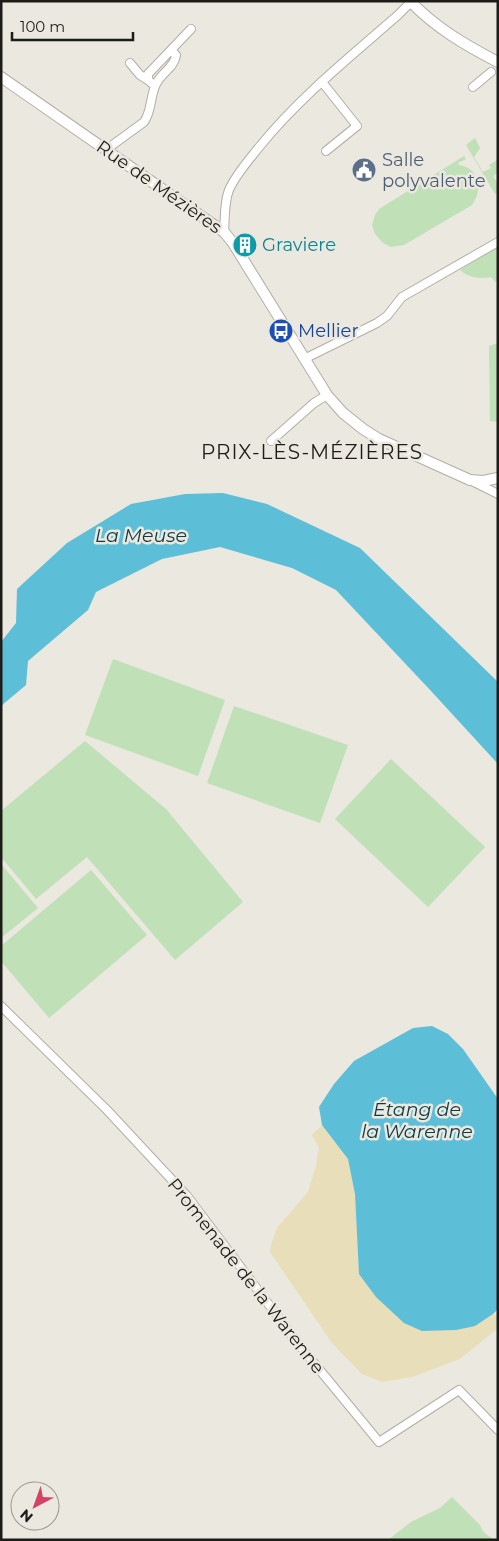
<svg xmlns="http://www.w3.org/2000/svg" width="499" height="1541" font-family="Montserrat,sans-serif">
<rect width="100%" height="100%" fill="#eae8df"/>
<g fill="#c0e0b7">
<path d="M475 138 480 148 474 157 483 172 491 168 489 165 497 160 498 173 493 176 498 184V192L495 194 466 145Z"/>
<path d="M464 156 466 159 458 163 459 165C480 168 483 190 472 205L404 245 391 247 383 243 375 234 372 225 375 215 379 209Z"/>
<path d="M498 247V281L495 282 491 277C480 279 469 278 460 270Z"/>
<path d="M498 343V422L490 421 489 346Z"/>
<path d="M113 659 225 700 198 776 85 735Z"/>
<path d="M234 706 348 745 320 823 207 783Z"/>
<path d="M85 741 166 809 243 902 175 960 87 857 36 899 1 857V811Z"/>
<path d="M391 759 485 847 428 907 335 819Z"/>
<path d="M1 864 38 908 1 938Z"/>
<path d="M91 870 147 935 49 1018 1 961V946Z"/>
<path d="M452 1497 480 1525C483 1533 487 1536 496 1540H388L411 1522 440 1508Z"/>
</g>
<path fill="#e8deb9" d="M322 1125 348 1159 355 1194 359 1274 475 1326 493 1314 498 1316V1328L460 1359 412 1377 382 1382 362 1374 332 1343 270 1252 271 1245 277 1228 308 1192 316 1166 319 1148 312 1135Z"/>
<g fill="#5dbed7">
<path d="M223 493 267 504 360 548 498 682V764L432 692 336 590 292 568 220 547 162 559 96 592 88 610 28 661 26 685 1 706V642L16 623 17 589 67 543 131 504 185 494Z"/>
<path d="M432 1026 448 1034 463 1049 498 1099V1309L493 1314 475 1326 456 1330 422 1331 404 1323 376 1297 359 1274 355 1194 348 1159 322 1125 319 1107 334 1084 354 1061 413 1028Z"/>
</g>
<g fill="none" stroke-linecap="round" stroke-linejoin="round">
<defs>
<g id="street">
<path d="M130 63 140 75 148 80"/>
<path d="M322 82 357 126 326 151"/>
<path d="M155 86 148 80V74L191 29"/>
<path d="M473 87 491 72"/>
<path d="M107 149 144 122C152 111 150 96 156 84 161 73 175 67 176 55L172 51"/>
<path d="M224 232C225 219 224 202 229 190 236 174 249 160 260 146 300 97 350 57 398 15L411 2"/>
<path d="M304 359 377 323 387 316 402 297 498 242"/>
<path d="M271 441 314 403 327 395"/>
<path d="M474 482 498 494"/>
<path d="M1 1006 107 1110 187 1196 300 1346 379 1442 459 1390 498 1430"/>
</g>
<g id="secondary">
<path d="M410 1C436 28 465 45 498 62"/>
<path d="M1 77 224 232 233 243 327 395 343 413 363 429 379 439 470 480 483 481 498 478"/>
</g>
</defs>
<use href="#street" stroke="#b1aea7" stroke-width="10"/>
<use href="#secondary" stroke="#b1aea7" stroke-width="12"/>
<use href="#street" stroke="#fff" stroke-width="8"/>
<use href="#secondary" stroke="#fff" stroke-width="10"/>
</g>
<defs>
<symbol id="civic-disc" viewBox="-11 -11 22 22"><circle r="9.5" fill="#5c6f8a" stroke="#eae8df"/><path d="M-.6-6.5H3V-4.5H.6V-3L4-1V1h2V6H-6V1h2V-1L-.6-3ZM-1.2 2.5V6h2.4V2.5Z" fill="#fff"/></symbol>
<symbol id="building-disc" viewBox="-11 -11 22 22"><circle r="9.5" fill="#0f9aa8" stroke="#eae8df"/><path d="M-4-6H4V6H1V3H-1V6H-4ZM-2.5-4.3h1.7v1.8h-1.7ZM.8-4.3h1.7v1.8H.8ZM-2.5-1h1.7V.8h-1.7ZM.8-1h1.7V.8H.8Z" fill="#fff"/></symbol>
<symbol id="bus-disc" viewBox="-11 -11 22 22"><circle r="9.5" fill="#1a4fb4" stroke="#eae8df"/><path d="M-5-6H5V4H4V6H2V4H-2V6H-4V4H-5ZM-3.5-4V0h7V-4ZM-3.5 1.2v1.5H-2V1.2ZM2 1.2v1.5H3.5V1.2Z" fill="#fff"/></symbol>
</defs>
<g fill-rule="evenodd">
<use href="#civic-disc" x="350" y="156" width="28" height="28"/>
<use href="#building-disc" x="231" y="231" width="28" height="28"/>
<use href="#bus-disc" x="267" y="317" width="28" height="28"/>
</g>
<g text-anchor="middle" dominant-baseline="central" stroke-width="5" stroke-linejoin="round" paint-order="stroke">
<g font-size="18" fill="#4e5e75" stroke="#eae8df" text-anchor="start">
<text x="382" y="160">Salle<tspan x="382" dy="21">polyvalente</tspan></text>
</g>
<g font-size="18" fill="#1d1c19" stroke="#eae8df">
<text transform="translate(159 187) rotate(35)">Rue de Mézières</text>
<text transform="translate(246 1276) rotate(52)">Promenade de la Warenne</text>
</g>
<g font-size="18" fill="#0d838f" stroke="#eae8df" text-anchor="start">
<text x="262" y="245">Graviere</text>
</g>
<g font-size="18" fill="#164399" stroke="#eae8df" text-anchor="start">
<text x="298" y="331">Mellier</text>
</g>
<g font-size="19" font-style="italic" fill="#0d3b46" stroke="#eae8df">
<text x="141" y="535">La Meuse</text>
<text x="417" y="1109">Étang de<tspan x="417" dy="22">la Warenne</tspan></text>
</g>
<g font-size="20" letter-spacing="1" fill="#1d1c19" stroke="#eae8df">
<text x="312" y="452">PRIX-LÈS-MÉZIÈRES</text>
</g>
</g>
<rect width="499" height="1541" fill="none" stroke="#1d1c19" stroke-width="5"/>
<g transform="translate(35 1506) rotate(221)"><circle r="24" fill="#eae8df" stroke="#989690"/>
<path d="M0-4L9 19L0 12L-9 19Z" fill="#d24366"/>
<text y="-8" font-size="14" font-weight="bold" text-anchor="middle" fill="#1d1c19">N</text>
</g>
<path d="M12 32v8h121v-8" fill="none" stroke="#1d1c19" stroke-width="2.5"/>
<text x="20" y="32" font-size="15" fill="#1d1c19" stroke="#eae8df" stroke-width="4" paint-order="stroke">100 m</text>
</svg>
